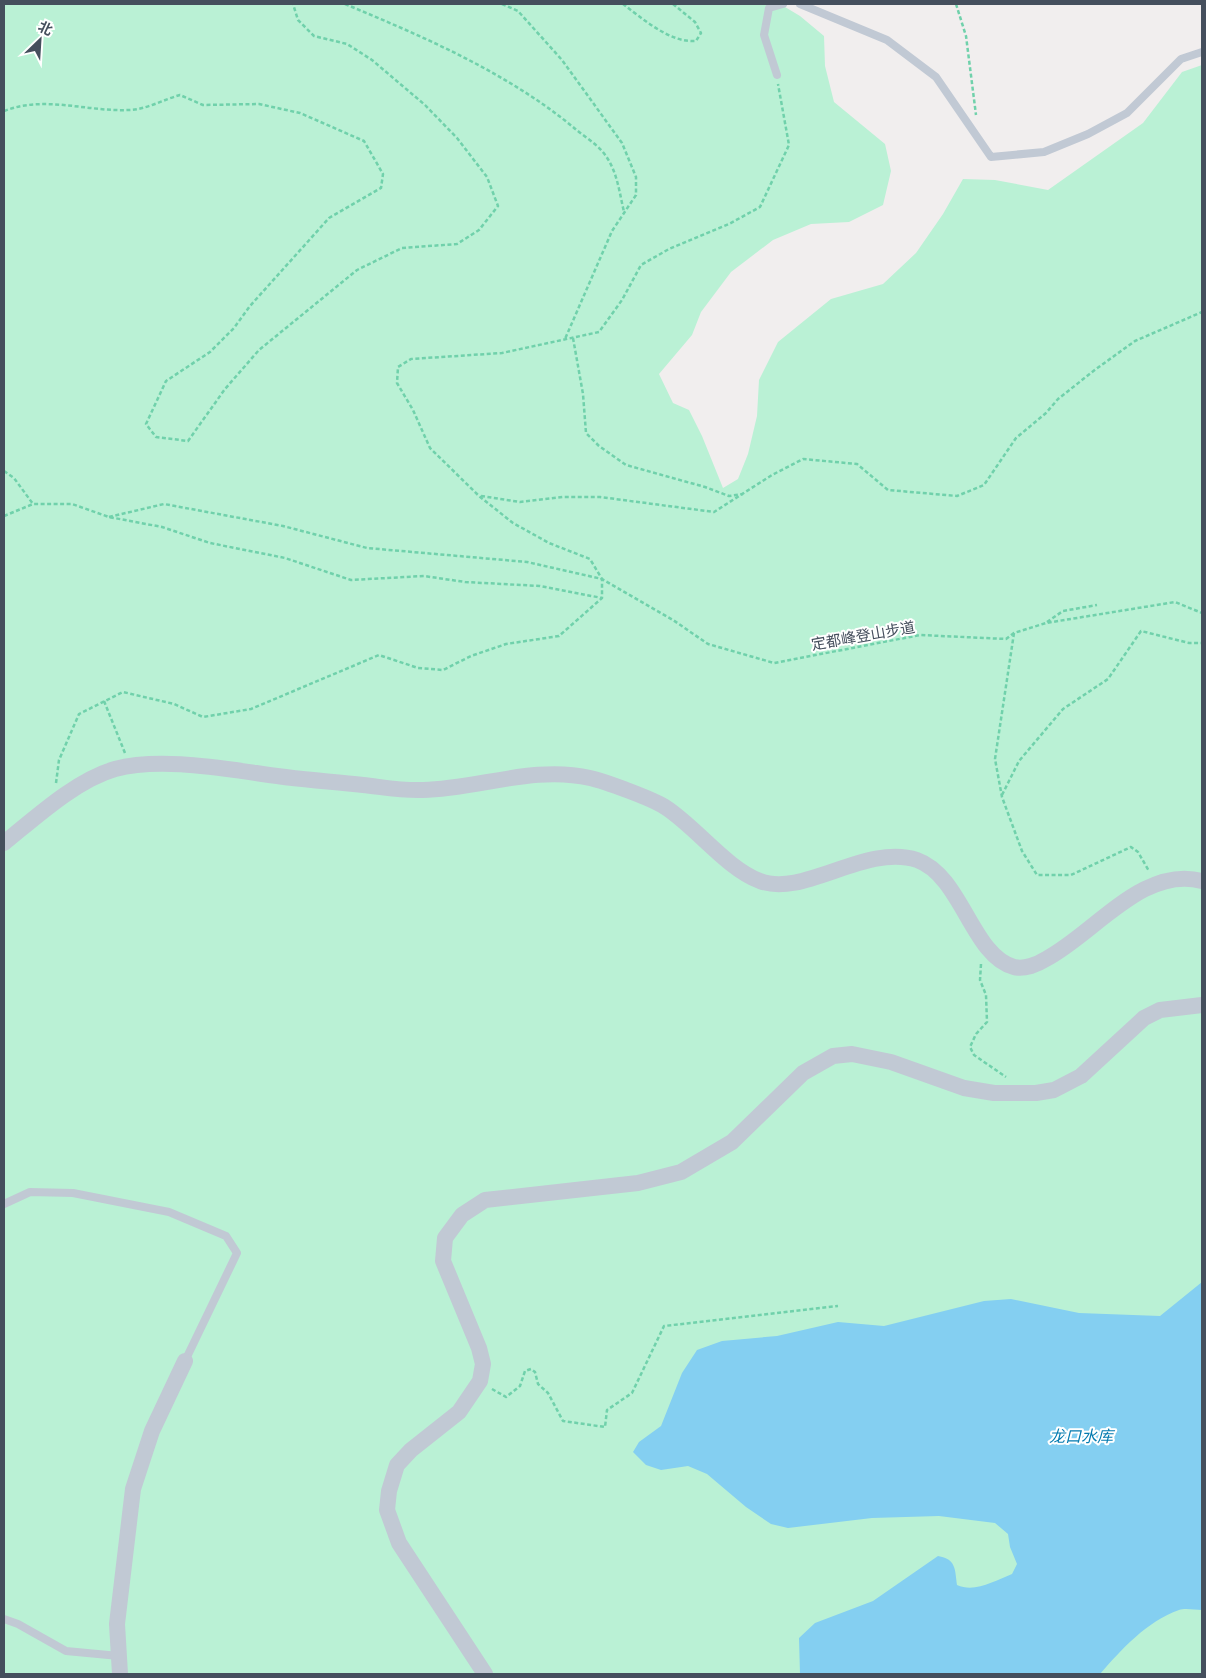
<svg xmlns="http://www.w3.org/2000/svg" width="1206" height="1678" font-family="Lato,'Noto Sans SC',sans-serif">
<rect width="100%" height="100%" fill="#f1eeee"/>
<path fill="#baf1d5" d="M4 4H780L800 16 824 36 825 66 834 102 885 144 891 171 883 205 849 222 811 224 773 240 731 272 701 312 692 335 659 374 673 403 689 410 702 436 723 488 738 479 748 454 757 416 759 380 778 342 831 299 883 284 916 253 943 214 963 179 995 180 1048 190 1143 123 1182 72 1202 65V1674H4Z"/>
<path fill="#84cff1" d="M1202 1282V1610C1195 1610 1185 1608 1179 1610 1147 1621 1121 1650 1100 1674H800L799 1638 815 1623 873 1601 938 1556C956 1559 955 1569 957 1585 975 1593 994 1581 1012 1574L1017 1564 1010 1547 1008 1534 995 1523 939 1516 872 1518 788 1528 771 1524 746 1507 707 1474 688 1466 661 1470 646 1465 633 1452 639 1442 661 1426 682 1373 697 1350 722 1341 777 1336 838 1322 884 1326 984 1301 1011 1299 1079 1313 1160 1316Z"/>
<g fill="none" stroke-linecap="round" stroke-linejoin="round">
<g stroke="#70d1ab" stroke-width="2.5" stroke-dasharray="4 2.5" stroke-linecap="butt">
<path d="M345 4C424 37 506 72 573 127 582 135 594 142 602 151 617 168 619 191 624 212"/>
<path d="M502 4 518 11 562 60 622 143 636 177V195L612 231 565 339"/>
<path d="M623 4C643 19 670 43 696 41L701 33 695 22 673 4"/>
<path d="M956 4 966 36 976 115"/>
<path d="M4 111C45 95 87 112 129 110 145 110 165 99 180 95L203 105 259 104 300 113 364 141 383 174 381 188 329 218 250 306 234 328 210 352 166 381 146 424 156 437 188 441 225 389 259 350 357 270 402 248 457 244 479 230 498 206 487 177 457 138 425 105 372 60 347 44 314 36 298 20 293 4"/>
<path d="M573 338 583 394 586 433 599 446 626 465 705 487 729 496 743 494"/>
<path d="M4 471 14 478 33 504"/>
<path d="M481 496 520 502 563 497H600L714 512 772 475 803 459 857 464 888 490 957 496 984 485 1016 438 1046 413 1058 399 1096 369 1135 341 1202 312"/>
<path d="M4 516 33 504H72L109 517 162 527 210 543 285 558 351 580 424 576 465 582 540 586 602 598"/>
<path d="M109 517 164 504 283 526 367 548 527 562 602 579 673 620 708 644 774 663 920 635 1006 639 1014 633 1046 623 1175 602 1202 613"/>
<path d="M1047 622 1063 611 1097 605"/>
<path d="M1014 633 995 759 1002 797 1022 851 1037 875H1071L1131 847 1138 852 1149 871"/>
<path d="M104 701 125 753"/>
<path d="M56 783 59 760 79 714 123 692 174 704 203 717 251 709 379 655 418 668 443 670 471 656 506 644 559 636 602 598V579L590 559 549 543 513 523 479 496 430 448 413 410 397 383 398 367 411 359 502 353 599 332 622 300 641 265 669 249 729 224 760 207 789 145 778 84"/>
<path d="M1002 795 1019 761 1063 709 1108 679 1141 631 1189 643H1202"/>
<path d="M981 964 980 980 986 995 987 1022 976 1034 970 1047 974 1055 1006 1077"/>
<path d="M492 1389 506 1397 520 1386 525 1371 531 1369 535 1372 538 1384 548 1393 563 1421 605 1427 607 1410 632 1393 664 1326 838 1306"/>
</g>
<g stroke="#c1c9d4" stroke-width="8">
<path d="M800 4 887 40 936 77 991 157 1044 152 1088 134 1127 113 1181 59 1202 52"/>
<path d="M777 75 764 35 769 8 783 4"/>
<path d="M4 1204 30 1192 73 1193 169 1212 226 1236 237 1253 185 1361"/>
<path d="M4 1619 18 1624 66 1651 119 1656"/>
</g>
<g stroke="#c1c9d4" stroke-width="16">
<path d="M4 843C35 818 76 780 115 769 157 758 213 767 256 773 291 779 327 781 363 785 382 787 403 791 423 790 478 789 534 765 590 778 604 781 653 799 665 807 695 826 727 869 760 881 803 898 866 843 917 860 962 876 972 956 1014 967 1024 970 1038 964 1046 959 1094 934 1143 865 1202 881"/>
<path d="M120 1674 117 1624 133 1489 152 1431 185 1361"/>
<path d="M485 1674 399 1543 387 1510 389 1491 397 1465 411 1450 459 1412 480 1381 483 1364 479 1348 443 1261 445 1238 462 1215 485 1200 638 1183 681 1172 732 1142 803 1073 833 1056 852 1054 891 1062 964 1088 994 1093H1036L1054 1090 1081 1076 1144 1018 1160 1010 1202 1005"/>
</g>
</g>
<g text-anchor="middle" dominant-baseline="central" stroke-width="4" stroke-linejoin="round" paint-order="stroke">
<g font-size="15" fill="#454f5d" stroke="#fff">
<text transform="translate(863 635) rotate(-10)">定都峰登山步道</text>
</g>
<g font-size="16" font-style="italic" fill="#047bb0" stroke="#fff">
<text x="1081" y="1435">龙口水库</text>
</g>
</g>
<rect width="1206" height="1678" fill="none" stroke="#454f5d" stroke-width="10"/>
<g transform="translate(40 40) rotate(25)" stroke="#ffffff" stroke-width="4" paint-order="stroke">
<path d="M0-4L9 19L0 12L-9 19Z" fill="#454f5d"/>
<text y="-8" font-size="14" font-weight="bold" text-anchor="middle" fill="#454f5d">北</text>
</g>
</svg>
